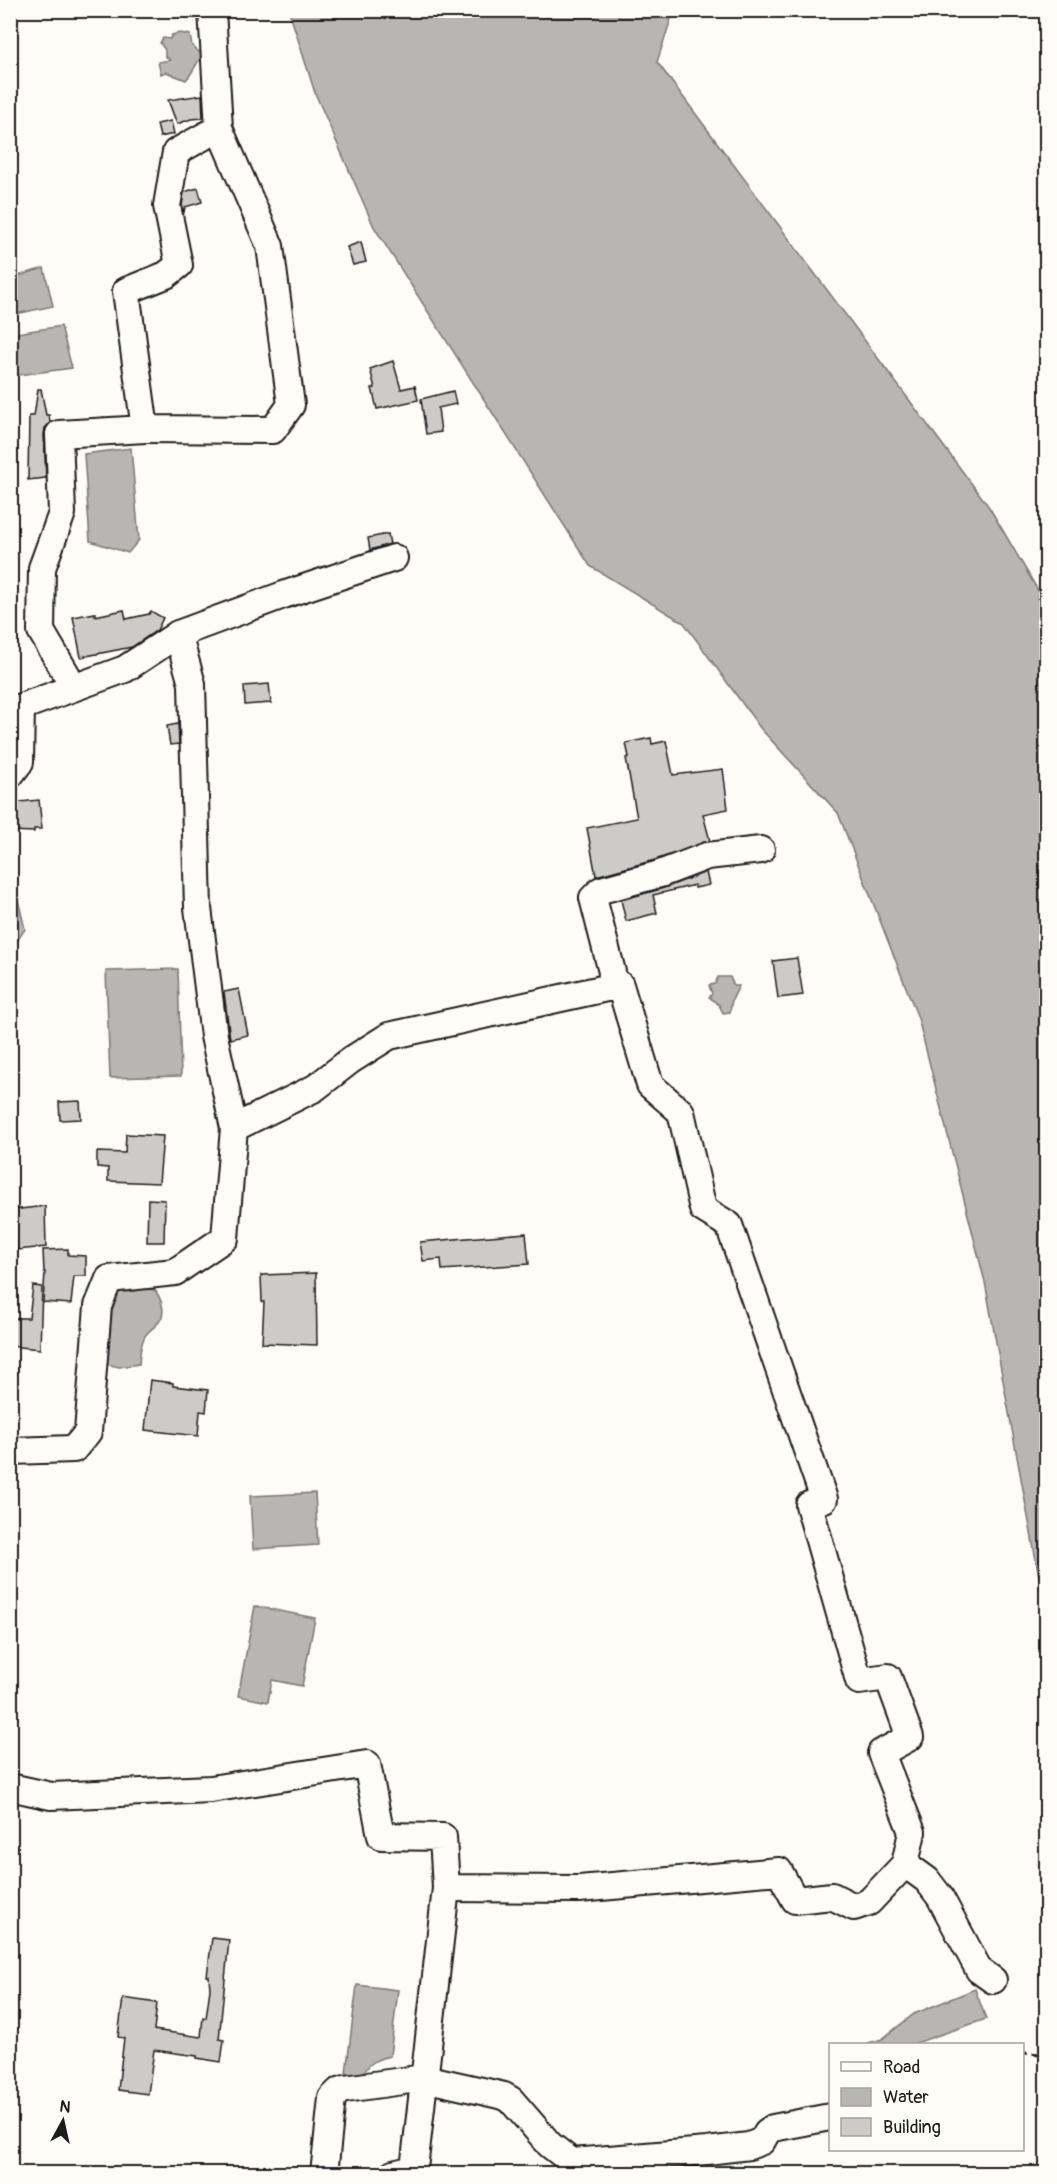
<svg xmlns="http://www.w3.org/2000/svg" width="1057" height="2184" font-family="Pangolin,sans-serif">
<rect width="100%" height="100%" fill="#fdfcf7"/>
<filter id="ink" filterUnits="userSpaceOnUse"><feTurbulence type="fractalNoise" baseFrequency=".0167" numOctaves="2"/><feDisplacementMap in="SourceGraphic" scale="12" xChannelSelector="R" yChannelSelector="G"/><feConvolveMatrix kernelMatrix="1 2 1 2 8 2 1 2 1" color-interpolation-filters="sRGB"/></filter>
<g filter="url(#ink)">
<g fill="#b7b6b2" stroke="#797876" stroke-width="1.5">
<path d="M289 11H665L671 19 657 62 989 507 1046 604V1615L985 1282 918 1018 838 813 761 729 684 623 590 566 374 227 315 93Z"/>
<path d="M180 33 190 35 192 46 203 55C196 63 193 73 186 80L166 72 161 74 158 62 170 60 165 56V50L160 43 163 38 170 39 172 35Z"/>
<path d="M44 268 53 306 11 315V278Z"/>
<path d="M61 326 72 368 11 376V334Z"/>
<path d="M131 448 139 540 128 553 90 541 84 454Z"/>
<path d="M11 892 17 895 25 929 17 941 11 944Z"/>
<path d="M178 969 181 1076 110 1078 106 971Z"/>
<path d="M718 977H730L734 986H739L732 1000 730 1012 723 1013 719 1005 709 997 712 994 709 985 715 984Z"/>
<path d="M137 1287 155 1290C161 1299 167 1312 159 1322 155 1327 149 1330 145 1336 140 1345 140 1354 139 1364L119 1367 102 1363 103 1320 113 1293Z"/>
<path d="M315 1493 318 1545 253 1549 250 1496Z"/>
<path d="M255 1606 315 1618 302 1686 272 1680 268 1702 238 1696Z"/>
<path d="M357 1985 398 1990 390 2056C375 2059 368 2064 361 2077L346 2073Z"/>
<path d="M975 1989 986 2019 913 2044H865L882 2039 914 2014Z"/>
</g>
<g fill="#cccbc8" stroke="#1c1c1c" stroke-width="1.5">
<path d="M202 95 203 118 191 119 177 124 168 100Z"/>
<path d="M171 121 174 134 160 137 157 124Z"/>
<path d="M198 188 202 202 185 207 184 212 182 206 184 192Z"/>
<path d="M361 242 366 262 353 265 347 247Z"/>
<path d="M393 361 401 389 415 386 418 400 377 409 372 388H375L370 369Z"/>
<path d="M38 389H41L46 415H49L50 423 45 428 44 435 46 478 28 480 29 416H34Z"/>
<path d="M453 391 456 404 438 408 441 432 426 434 421 399Z"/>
<path d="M388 534 390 544 370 550 368 538Z"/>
<path d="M124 610 126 619 149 614 151 611 163 618 157 630 132 647 81 657 73 617 95 613V616Z"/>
<path d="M269 684 271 703 245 705 244 686Z"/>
<path d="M178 724 179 744 170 745 167 726Z"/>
<path d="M651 738 652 744 666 741 673 775 723 769 728 809 703 814 710 841 655 860 596 876 587 828 637 818 626 758 629 757 626 743Z"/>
<path d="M39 800 42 829H34V832L10 831V803Z"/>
<path d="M706 872 709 885 695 888V885L653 895 657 913 626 921 621 900 664 888Z"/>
<path d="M797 958 803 995 778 998 773 961Z"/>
<path d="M239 989 248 1035 230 1039 224 992Z"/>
<path d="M80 1101 81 1119 60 1120 59 1102Z"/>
<path d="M126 1134 163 1136 159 1183 108 1181V1168L97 1167V1152L125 1153Z"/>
<path d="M148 1199 165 1200 164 1242H147Z"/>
<path d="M45 1206 46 1247 17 1250 12 1210Z"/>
<path d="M526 1233 529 1264 442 1270 441 1259 423 1261 420 1242Z"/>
<path d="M68 1249V1255L86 1256V1276H74L71 1304 43 1302 45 1272H44L43 1250Z"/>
<path d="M316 1273 317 1345 262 1343 264 1302H262L261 1275Z"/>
<path d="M33 1286 42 1287 40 1349 10 1346V1318H29Z"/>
<path d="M150 1380 173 1383V1386L208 1390 206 1412 200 1411 198 1436 145 1430Z"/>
<path d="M212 1938 229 1940 219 2039 224 2040 221 2062 197 2058V2056L154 2050 148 2094 118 2090 124 2038 118 2037 123 1998 157 2003 154 2030 201 2037 203 2017 206 2018 210 1989 209 1976H207Z"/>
</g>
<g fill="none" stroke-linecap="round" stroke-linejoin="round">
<defs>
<g id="minor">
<path d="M212 10 219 128 270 246 291 405 273 430 145 429 126 291 166 275 179 265 167 206 176 152 219 128"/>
<path d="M178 634 286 594 394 558"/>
<path d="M74 687 41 631 42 568 62 513 59 434 145 429"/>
<path d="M10 775 20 762 21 707 125 669 178 634 192 684 198 908 214 1036 234 1128"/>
<path d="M611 987 612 972 593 898 601 890 660 874 707 856 761 850"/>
<path d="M10 1451 74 1449 88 1432 98 1306 109 1279 175 1272 225 1238 234 1128 315 1088 351 1060 389 1036 620 985 650 1085 681 1112 703 1209 729 1225 824 1499 809 1505 859 1681 888 1677 910 1737 881 1753 912 1832 905 1864 869 1902 854 1907 832 1896 795 1900 779 1871 579 1889 446 1888 443 1837 381 1836 367 1764 211 1789 51 1796 10 1787"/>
<path d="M905 1864 927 1880 940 1897 979 1970 993 1980"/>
<path d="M324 2174 332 2098 339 2091 345 2089 424 2078 504 2096 511 2100 550 2145 572 2162 707 2151 749 2146 762 2141 767 2132 773 2128 830 2117"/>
<path d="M393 2174 414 2169 446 1888"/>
</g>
</defs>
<use href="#minor" stroke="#1c1c1c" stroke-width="30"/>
<g stroke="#1c1c1c" stroke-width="3" stroke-dasharray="6 4.5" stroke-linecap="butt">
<path d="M1040 1894 1043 1915"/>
<path d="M1022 2053 1046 2054"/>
</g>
<use href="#minor" stroke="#fdfcf7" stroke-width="26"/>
</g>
</g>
<rect width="1057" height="2184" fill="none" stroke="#fdfcf7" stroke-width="36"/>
<rect x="18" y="18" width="1021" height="2148" fill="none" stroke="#1c1c1c" stroke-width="2" filter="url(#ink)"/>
<rect x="829" y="2043" width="195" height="108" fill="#fdfcf7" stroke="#a3a29f" stroke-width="1.5"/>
<rect x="841" y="2062" width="30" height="9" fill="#fdfcf7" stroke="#a3a29f" stroke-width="1.5"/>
<text x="883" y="2073" font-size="18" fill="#1c1c1c">Road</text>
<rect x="841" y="2088" width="30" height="18" fill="#b7b6b2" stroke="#a3a29f" stroke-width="1.5"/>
<text x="883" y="2103" font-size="18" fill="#1c1c1c">Water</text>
<rect x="841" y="2118" width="30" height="18" fill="#cccbc8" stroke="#a3a29f" stroke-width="1.5"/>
<text x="883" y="2133" font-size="18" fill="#1c1c1c">Building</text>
<g transform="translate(63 2121) rotate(8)" stroke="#fdfcf7" stroke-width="4.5" paint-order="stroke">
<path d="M0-4.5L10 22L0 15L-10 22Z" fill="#1c1c1c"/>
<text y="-9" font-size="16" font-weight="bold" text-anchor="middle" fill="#1c1c1c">N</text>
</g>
</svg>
